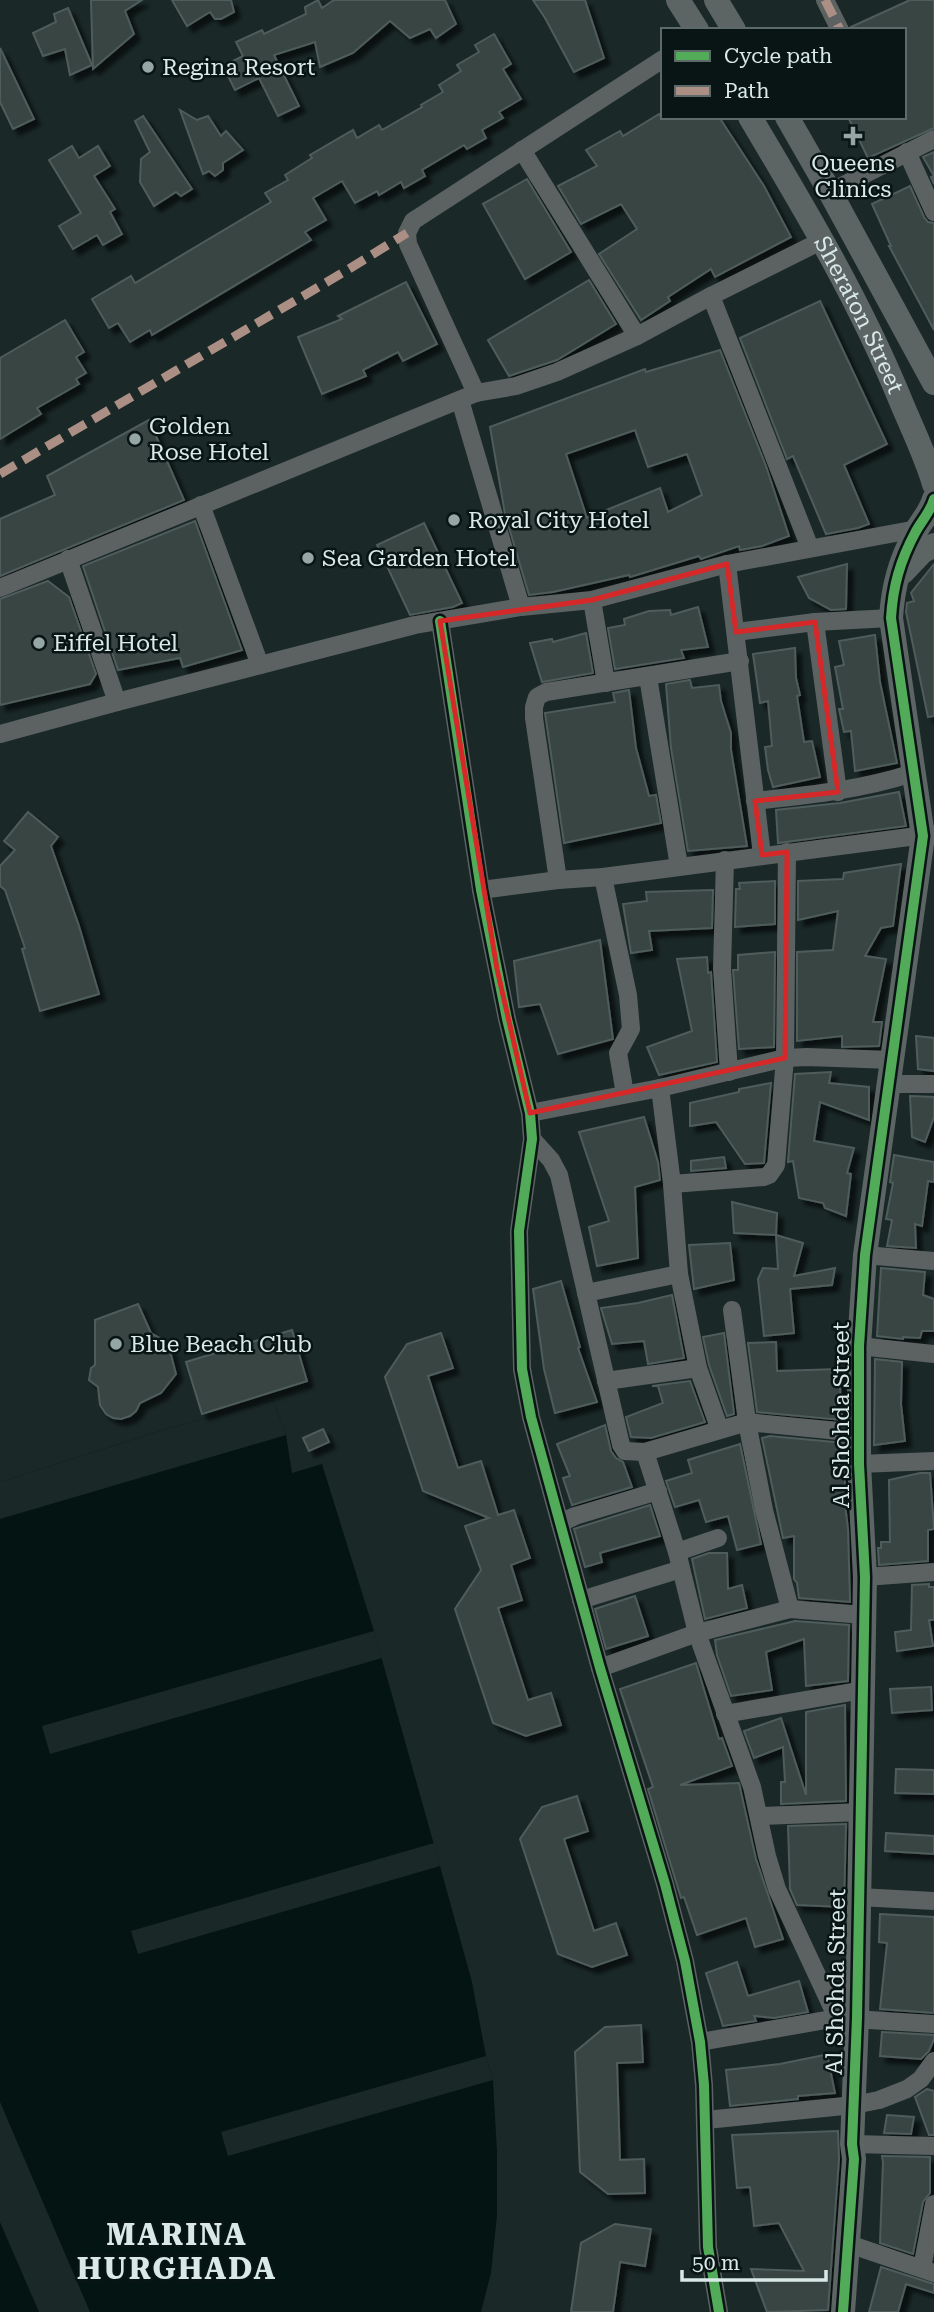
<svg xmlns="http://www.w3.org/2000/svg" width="934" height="2312" font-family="'Roboto Serif',serif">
<defs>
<filter id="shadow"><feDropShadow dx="6" dy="6" stdDeviation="2" flood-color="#0009"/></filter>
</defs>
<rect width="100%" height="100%" fill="#1a2928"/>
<path fill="#041413" d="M273 1400 286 1435 292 1473 322 1464 374 1631 440 1866 472 1982 486 2056 493 2080 497 2152V2215L491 2273 481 2312H0V1482L166 1429Z"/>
<g fill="#1a2928">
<path d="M273 1400 286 1435 0 1519V1482L166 1429Z"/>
<path d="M374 1631 382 1658 50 1754 42 1726Z"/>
<path d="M434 1843 440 1866 138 1954 131 1931Z"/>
<path d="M486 2056 493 2080 228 2156 221 2132Z"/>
<path d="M0 2102 90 2312H39L0 2222Z"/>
</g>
<g fill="#384443" stroke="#4f5c5b" stroke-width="2" fill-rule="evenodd" filter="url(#shadow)">
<path d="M91 0H142L125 11 134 34 93 69Z"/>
<path d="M172 0H231L234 12 221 19H215L210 12 187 26Z"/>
<path d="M318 0 322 8 334 0H445L456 24 436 38 430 29 410 38 390 21 353 53 320 67 315 42 274 55 299 106 278 116 259 78 235 90 223 66 243 56 236 42 262 30 264 34 306 14 305 7Z"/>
<path d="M533 0H585L604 58 574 72 545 18Z"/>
<path d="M910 0H934V128L868 158 848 117H904V30H851V27Z"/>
<path d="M68 8 92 65 70 75 65 49 43 56 33 33 56 22 54 14Z"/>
<path d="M494 34 511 64 503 69 521 99 499 112 503 118 482 130 486 138 467 149 464 145 422 170 425 176 404 188 401 182 379 195 377 191 355 203 342 181 313 198 326 220 305 232 311 240 152 335 150 330 130 342 118 323 109 328 92 299 131 276 135 283 271 202 265 193 288 180 285 175 312 158 310 155 353 130 357 138 379 125 382 130 422 107 421 105 443 92 439 85 461 71 457 65 479 52 475 45Z"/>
<path d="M0 48 34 119 13 129 0 102Z"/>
<path d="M180 110 197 120 208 116 221 136 226 131 243 150 223 163V170L215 176 209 171 203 174Z"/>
<path d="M659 114 661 117H719L764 186 791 237 715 277 711 269 668 297 670 301 641 320 599 254 637 229 621 204 581 224 558 186 597 166 586 150 620 131 623 136Z"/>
<path d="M143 116 192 189 181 196 176 192 154 206 140 182 141 159 150 152 135 121Z"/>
<path d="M72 146 79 158 98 146 110 166 94 176 115 209 110 212 122 234 103 245 97 235 73 249 59 226 81 213 49 160Z"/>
<path d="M934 152V184L931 177 934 176 923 157Z"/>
<path d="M527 179 571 252 525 279 483 204Z"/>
<path d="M910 186 924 217 928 222 934 223V330L889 246H891L872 204Z"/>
<path d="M589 280 616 324 557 360 509 376 488 340Z"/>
<path d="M406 282 437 344 403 361 398 352 363 370 366 376 322 394 298 337 342 319 338 316Z"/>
<path d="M820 301 887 444 844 465 869 524 858 528 826 534 793 456 787 459 740 338Z"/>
<path d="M65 320 84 352 76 357 86 373 76 379 79 384 37 408 41 414 0 439V358Z"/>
<path d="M720 350 766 466 789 536 762 546 740 550 739 546 701 559 699 556 630 577 629 575 553 592 529 595 505 514 490 427 645 369 646 372ZM635 430 648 467 687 454 702 495 668 512 660 488 587 518 566 454Z"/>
<path d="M149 420 184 500 0 576V519L55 495 47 476Z"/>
<path d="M195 521 242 650 183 667 180 658 118 670 83 566Z"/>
<path d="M424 523 462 603 453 607 410 615 377 545Z"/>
<path d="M847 564 846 609 831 610 809 598 798 577Z"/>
<path d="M934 564V716L928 717 906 612 907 603 914 601 911 593Z"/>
<path d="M48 581 69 597 96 674 90 684 0 705V599Z"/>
<path d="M698 607 708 647 681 650 684 658 615 669 608 628 625 625 624 619 649 611 670 610 671 615Z"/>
<path d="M586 633 593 673 542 682 530 643 552 639 553 642Z"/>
<path d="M875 635 880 682 897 763 855 771 851 731 844 732 839 709H843L835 667 844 665 839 641Z"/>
<path d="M795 648 796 678 800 695 797 696 804 742 812 741 820 777 773 787 768 770 765 747 772 746 768 701 760 703 753 654Z"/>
<path d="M690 680 692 688 719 685 721 701 731 733V750L747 846 688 851 671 748 666 684Z"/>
<path d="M629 690 636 748 649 796 656 795 661 823 564 843 545 713 615 702 613 693Z"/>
<path d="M899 792 906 826 778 843 776 810 840 803Z"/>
<path d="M28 812 58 837 51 846 79 926 99 994 40 1011 22 949 25 948 5 890 0 886V866L15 850 4 841Z"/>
<path d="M901 864 893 926 881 928 865 956 886 959 873 1022H882L879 1046 842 1047V1036L797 1041V952L833 950 838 911 798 920V881L843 879 844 873Z"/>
<path d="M775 881V924L735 927 736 889H740L739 883Z"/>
<path d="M713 890 712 928 649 931 652 950 631 953 623 904 647 901 646 892Z"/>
<path d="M600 940 613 1039 558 1054 540 1004 519 1007 514 961Z"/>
<path d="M775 952 774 1047 739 1049 733 970H738V955Z"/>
<path d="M707 957 708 973 711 972 717 1062 659 1075 647 1047 692 1031 677 959Z"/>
<path d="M916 1036 934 1038V1071L918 1069Z"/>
<path d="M831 1072 829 1083 869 1087V1120L820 1102 814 1141 854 1148 847 1173 851 1174 846 1216 825 1208 823 1203 799 1198 793 1161 788 1162 795 1074Z"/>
<path d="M771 1083 764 1163 745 1164 716 1122 690 1126V1103L739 1092V1089Z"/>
<path d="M910 1096 934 1097V1117L925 1142 912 1137Z"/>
<path d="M644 1117 658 1162 660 1180 635 1187 638 1258 597 1266 589 1227 609 1221 579 1132Z"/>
<path d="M894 1155 934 1162V1182L928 1181 922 1226 915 1224 916 1248 887 1246 892 1220 886 1219 893 1183 890 1182Z"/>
<path d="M724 1157 726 1168 691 1171V1161Z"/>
<path d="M732 1202 777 1213 776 1235 734 1233Z"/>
<path d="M776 1235 803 1243 794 1276 835 1268 832 1285 790 1289 794 1333 764 1336 758 1279 763 1268 778 1269Z"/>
<path d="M730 1243 734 1280 694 1289 689 1245Z"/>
<path d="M881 1268 925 1272 923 1295 934 1299V1331H922L920 1338 903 1337V1339L877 1336Z"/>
<path d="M561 1281 580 1347 578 1348 597 1402 555 1413 544 1369 533 1289Z"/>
<path d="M672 1295 684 1358 648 1364 644 1341 612 1344 601 1308 638 1303Z"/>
<path d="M138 1304 151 1333 163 1340 170 1351 176 1374 161 1393 140 1403 136 1411 130 1416 121 1419 113 1418 106 1414 100 1405 98 1387 89 1380 91 1368 95 1365V1320Z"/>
<path d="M292 1330 307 1381 202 1414 186 1362Z"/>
<path d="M441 1333 453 1368 428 1376 458 1468 481 1461 498 1515 514 1510 530 1558 511 1565 522 1600 498 1608 528 1700 551 1693 561 1725 526 1736 493 1723 455 1609 481 1570 465 1526 489 1518 423 1491 385 1377 407 1344Z"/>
<path d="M724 1333 734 1414 727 1416 709 1365 703 1337Z"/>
<path d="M776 1342 777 1371 839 1369 842 1420 757 1412 748 1343Z"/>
<path d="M875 1359 902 1362 901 1404 905 1441 874 1445Z"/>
<path d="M690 1381 705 1422 651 1438 631 1437 626 1417 663 1403 658 1386H652Z"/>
<path d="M605 1425 611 1451 616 1458 623 1462 632 1487 572 1505 563 1478 570 1476 557 1444Z"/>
<path d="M323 1429 329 1442 309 1451 303 1438Z"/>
<path d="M770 1436 844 1443 845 1487H843L848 1529 850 1602 799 1598 797 1583 794 1579V1536L783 1538 762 1438Z"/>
<path d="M740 1444 761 1544 737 1550 728 1516 706 1522 699 1500 675 1507 666 1481 692 1473 688 1460Z"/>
<path d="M920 1473H930L934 1529 928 1530V1561L879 1565 878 1548H881V1542H890L889 1480Z"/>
<path d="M650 1505 660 1536 600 1553 602 1562 585 1567 574 1529Z"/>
<path d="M709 1553H727L728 1589 742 1585 747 1608 705 1619 692 1559Z"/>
<path d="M929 1584V1587H934V1620H929L933 1646 897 1651 895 1632 911 1630 912 1585Z"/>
<path d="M635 1596 648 1636 606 1649 595 1609Z"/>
<path d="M795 1621 849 1625 848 1681 806 1686 804 1639 766 1652 772 1690 731 1696 717 1655 715 1640Z"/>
<path d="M696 1663 719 1739 722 1738 732 1766 680 1785 739 1783 756 1859 783 1939 755 1947 746 1918 697 1935 684 1897 681 1898 677 1885 648 1789 653 1787 620 1689Z"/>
<path d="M931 1687 932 1710 892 1713 890 1689Z"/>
<path d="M845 1705 846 1801 781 1804V1782H785L783 1747 754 1758 744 1731 781 1718 806 1795V1712Z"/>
<path d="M896 1769 934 1770V1794L895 1793Z"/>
<path d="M577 1796 588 1831 564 1839 594 1931 616 1923 627 1955 592 1967 558 1954 520 1839 542 1807Z"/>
<path d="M846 1824 844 1907 797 1905 790 1889 788 1826Z"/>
<path d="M886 1833 934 1836V1854L885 1851Z"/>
<path d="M880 1914 934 1917V2013L880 2009 887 1943 879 1942Z"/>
<path d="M737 1962 748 1996 799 1981 808 2012 774 2018 754 2016 756 2021 723 2026 706 1973Z"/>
<path d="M641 2025 643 2062 617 2063 620 2160 644 2159 645 2193 608 2194 580 2172 575 2052 605 2027Z"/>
<path d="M882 2032 934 2035V2039L929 2051 921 2059 880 2056Z"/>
<path d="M829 2054 828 2059 835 2093 798 2096V2099L730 2106 726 2070 780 2064Z"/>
<path d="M927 2089 934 2091V2135H929L915 2097Z"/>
<path d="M887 2115 914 2117 911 2134 884 2133Z"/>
<path d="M838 2131 839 2159 828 2310 767 2312 751 2269 804 2271 779 2223 754 2226 750 2187 737 2188 732 2135Z"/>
<path d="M882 2156 930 2157V2193L923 2202 913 2254 880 2243 883 2162Z"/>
<path d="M615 2224 651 2229 645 2266 620 2262 613 2312H571L581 2243Z"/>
<path d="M881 2267 934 2284V2293L906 2284 898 2312H869Z"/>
</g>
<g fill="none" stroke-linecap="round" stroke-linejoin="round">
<g stroke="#5c6262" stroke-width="18">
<path d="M825 0 840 30"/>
<path d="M522 150 637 336"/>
<path d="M907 152 934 212"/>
<path d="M830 192 934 139"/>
<path d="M711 296 810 548"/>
<path d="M476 393 408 244 407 233 413 221 663 59"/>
<path d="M460 400 521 607"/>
<path d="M201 505 260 665"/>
<path d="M68 559 117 702"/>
<path d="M727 564 762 855"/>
<path d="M0 588 476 393 516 386 557 372 637 336 711 296 823 240"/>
<path d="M592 600 606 683"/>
<path d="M440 621 481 890 507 1019 530 1113 532 1139 519 1231 522 1369 531 1417 560 1523 600 1668 665 1884 685 1961 700 2042 704 2085 708 2247 719 2312"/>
<path d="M815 622 838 792"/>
<path d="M736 632 815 622 891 618"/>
<path d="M648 677 679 866"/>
<path d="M0 734 117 702 415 625 521 607 592 600 727 564 917 529"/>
<path d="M755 801C810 795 860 790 913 773"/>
<path d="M725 860 722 969 729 1072"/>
<path d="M603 877 628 995 631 1029 618 1053 625 1094"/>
<path d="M558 880 534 718V707L537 697 546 692 740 661"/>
<path d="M481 890 558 880 603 877 932 834"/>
<path d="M889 1084H934"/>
<path d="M660 1088 672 1184 679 1274 698 1368 717 1422V1430"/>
<path d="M530 1113 660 1088 785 1058 807 1057 893 1060"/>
<path d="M532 1139 551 1160 559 1175 621 1445 625 1451 645 1452 747 1422 859 1433"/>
<path d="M672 1184 764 1177 769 1175 776 1165 785 1058 787 852"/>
<path d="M865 1255 934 1261"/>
<path d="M586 1293 679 1274"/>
<path d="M732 1310 747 1422 764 1510 790 1609"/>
<path d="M859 1346 934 1354"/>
<path d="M606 1381 698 1368"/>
<path d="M645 1452 677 1552 697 1633 752 1787 767 1856 777 1889 837 2018"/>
<path d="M859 1464 934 1461"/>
<path d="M560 1523 575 1516 658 1491"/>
<path d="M677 1552 718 1538"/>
<path d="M865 1577 934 1572"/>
<path d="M581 1600 681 1569"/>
<path d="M600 1668 697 1633 790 1609 864 1615"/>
<path d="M725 1714 863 1690"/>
<path d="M760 1816 861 1812"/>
<path d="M859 1897 934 1901"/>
<path d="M700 2042 837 2018 934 2024"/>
<path d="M706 2120 854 2105 879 2100 907 2089 921 2079 934 2061"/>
<path d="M852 2144 934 2146"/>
<path d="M849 2244 934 2273"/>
<path d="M922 2268 934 2204"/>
</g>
<g stroke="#5c6464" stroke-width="24">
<path d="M678 0 697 30"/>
<path d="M716 0 734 30"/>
<path id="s1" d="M750 117C806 211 861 303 902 404 913 430 926 457 934 484"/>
<path d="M787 117 830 192 934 383"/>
<path d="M903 572 922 552 934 545"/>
<path d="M843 2312 854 2159 852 2144 857 2018 865 1577 859 1464V1346L865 1255 923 836 891 618C893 586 900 561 915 533 921 521 930 513 934 499"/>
</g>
<g stroke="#ac8f84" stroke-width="9" stroke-dasharray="18 9" stroke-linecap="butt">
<path d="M825 0 840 30"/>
<path d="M0 474 344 272 407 233"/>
</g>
<defs>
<g id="cycleway">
<path d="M440 621 481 890 507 1019 530 1113 532 1139 519 1231 522 1369 531 1417 560 1523 600 1668 665 1884 685 1961 700 2042 704 2085 708 2247 719 2312"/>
<path d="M843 2312 854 2159 852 2144 857 2018 865 1577 859 1464V1346L865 1255 923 836 891 618C893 586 900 561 915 533 921 521 930 513 934 499"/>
</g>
</defs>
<use href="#cycleway" stroke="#091514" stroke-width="15"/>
<use href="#cycleway" stroke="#51ab58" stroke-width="10"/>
</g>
<path fill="none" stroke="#d62828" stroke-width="5" stroke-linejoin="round" d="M727 564 736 632 815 622 838 792 755 801 762 855 787 852 785 1058 530 1113 497 969 440 621 592 600Z"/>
<g fill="#96a6a5" stroke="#091514" stroke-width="2.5">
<circle cx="148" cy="67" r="7"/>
<path d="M849.5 125.5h7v7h7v7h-7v7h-7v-7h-7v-7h7z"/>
<circle cx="135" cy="439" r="7"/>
<circle cx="454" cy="520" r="7"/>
<circle cx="308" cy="558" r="7"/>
<circle cx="39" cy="643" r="7"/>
<circle cx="116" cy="1344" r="7"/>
</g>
<g text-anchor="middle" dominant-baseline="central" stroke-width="5" stroke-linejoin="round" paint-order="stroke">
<g font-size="23" fill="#d9e9e8" stroke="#091514" text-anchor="start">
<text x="162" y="67">Regina Resort</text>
<text x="853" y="163" text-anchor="middle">Queens<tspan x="853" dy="26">Clinics</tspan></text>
<text x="149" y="426">Golden<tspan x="149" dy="26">Rose Hotel</tspan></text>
<text x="468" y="520">Royal City Hotel</text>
<text x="322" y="558">Sea Garden Hotel</text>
<text x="53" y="643">Eiffel Hotel</text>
<text x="130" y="1344">Blue Beach Club</text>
</g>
<g font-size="23" fill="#d9e9e8" stroke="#091514">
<text stroke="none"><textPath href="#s1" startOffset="226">Sheraton Street</textPath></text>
<text transform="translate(841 1415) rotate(-90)">Al Shohda Street</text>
<text transform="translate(836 1982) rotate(-89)">Al Shohda Street</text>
</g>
<g font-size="30" font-weight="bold" letter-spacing="2" fill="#d9e9e8" stroke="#091514">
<text x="177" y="2234">MARINA<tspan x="177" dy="34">HURGHADA</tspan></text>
</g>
</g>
<rect x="661" y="28" width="245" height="91" fill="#091514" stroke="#5c6a69" stroke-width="2"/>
<rect x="675" y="51" width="35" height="10" fill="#51ab58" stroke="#5c6a69" stroke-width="2"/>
<text x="724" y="63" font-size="21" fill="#d9e9e8">Cycle path</text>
<rect x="675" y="86" width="35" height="10" fill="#ac8f84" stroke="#5c6a69" stroke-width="2"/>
<text x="724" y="98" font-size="21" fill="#d9e9e8">Path</text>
<path d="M682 2270v10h144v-10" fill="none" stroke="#d9e9e8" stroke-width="3.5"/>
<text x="692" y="2270" font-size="21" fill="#d9e9e8" stroke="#091514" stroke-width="5" paint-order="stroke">50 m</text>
</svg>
